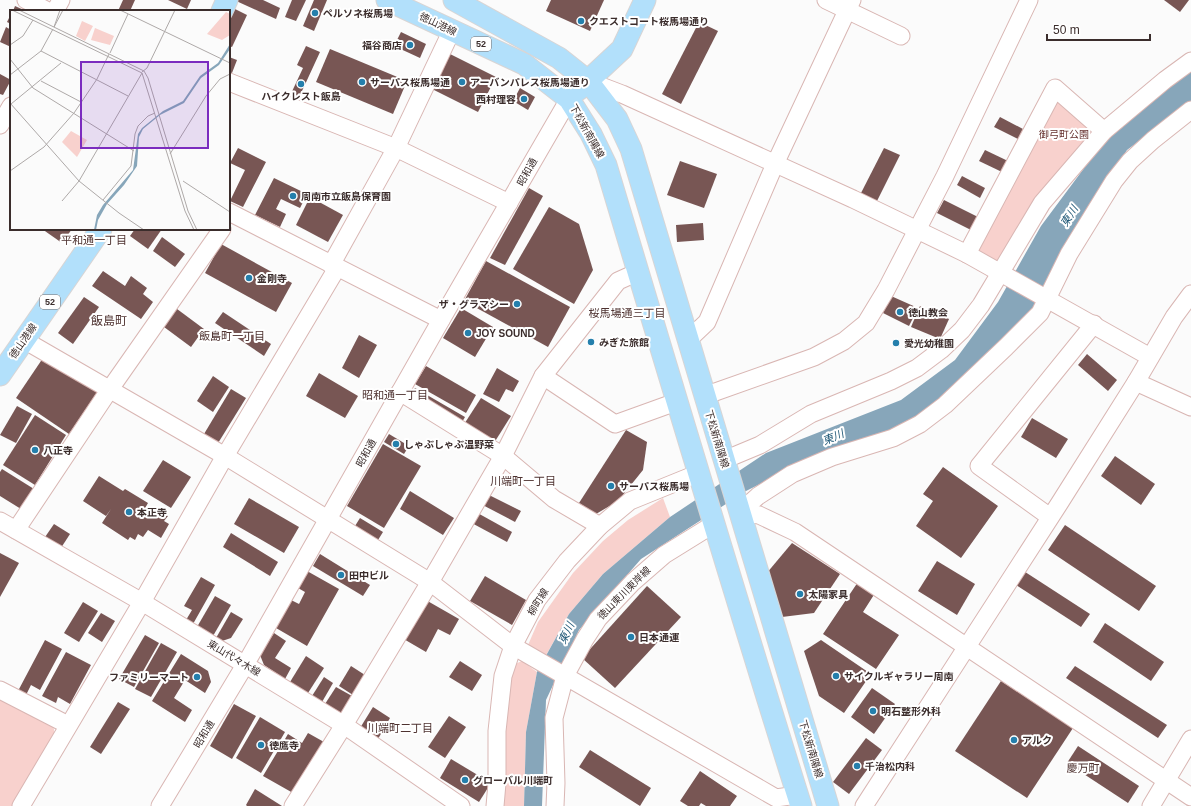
<svg xmlns="http://www.w3.org/2000/svg" width="1191" height="806" font-family="Arial,'Noto Sans JP',sans-serif">
<rect width="100%" height="100%" fill="#fbfbfb"/>
<g fill="#f8d1cd">
<path d="M1058 95 1098 132 1000 264 974 250Z"/>
<path d="M663 498 670 517 603 574 569 614 544 659 530 648 528 645 538 622 573 573 603 541 628 520Z"/>
<path d="M522 661 537 672 526 732 524 806H502L504 726 508 685 515 664Z"/>
<path d="M0 696 51 724 54 729V733L14 806H0Z"/>
</g>
<path fill="#87a6ba" d="M1191 69V102L1127 150 1061 252 1031 312 970 381 911 424 816 456 746 491 641 559 579 630 546 700 542 806H524L526 732 537 672 569 614 603 574 670 517 766 453 901 400 955 360 998 302 1041 226 1114 128Z"/>
<g fill="#785654">
<path d="M123 0H135L130 11H118Z"/>
<path d="M168 0H191L187 9Z"/>
<path d="M234 0H263L280 8 276 19Z"/>
<path d="M292 0H306L296 21 285 17Z"/>
<path d="M314 0H327L314 31 303 26Z"/>
<path d="M551 0H604L590 31 546 11Z"/>
<path d="M1164 0H1189L1180 12Z"/>
<path d="M15 6 26 11H13Z"/>
<path d="M231 7 247 15 232 47 229 46V11Z"/>
<path d="M11 14V24L7 22Z"/>
<path d="M699 22 718 31 681 104 662 94Z"/>
<path d="M6 27 11 30V47L0 42Z"/>
<path d="M401 32 426 44 420 58 394 46Z"/>
<path d="M306 46 320 52 296 104 288 100 303 68 297 65Z"/>
<path d="M330 49 407 81 393 114 316 82Z"/>
<path d="M446 52 496 77 478 112 428 87Z"/>
<path d="M229 57 237 60 232 73 229 72Z"/>
<path d="M0 74 11 80 3 95 0 94Z"/>
<path d="M520 88 535 97 528 110 513 101Z"/>
<path d="M1000 117 1023 129 1018 139 994 127Z"/>
<path d="M238 148 266 162 243 207 230 201 245 170 230 163Z"/>
<path d="M884 148 900 155 877 201 861 193Z"/>
<path d="M985 150 1008 161 1002 172 979 161Z"/>
<path d="M680 161 717 174 704 208 667 195Z"/>
<path d="M962 176 985 188 980 198 957 185Z"/>
<path d="M274 178 307 194 300 208 281 199 276 209 286 214 280 227 255 215Z"/>
<path d="M529 188 543 196 505 265 490 258Z"/>
<path d="M310 197 343 215 328 242 296 225Z"/>
<path d="M944 200 982 219 975 232 937 213Z"/>
<path d="M549 207 579 224 593 270 574 304 513 269Z"/>
<path d="M703 223 704 240 677 242 676 225Z"/>
<path d="M42 229H72L62 243Z"/>
<path d="M135 229H162L148 249 130 236Z"/>
<path d="M162 237 185 254 175 267 153 251Z"/>
<path d="M221 244 292 283 276 312 205 273Z"/>
<path d="M486 261 570 307 548 347 464 301Z"/>
<path d="M103 271 125 286 131 276 147 288 143 294 153 302 141 319 92 286Z"/>
<path d="M891 296 918 308 909 326 883 313Z"/>
<path d="M84 297 99 307 73 344 58 333Z"/>
<path d="M173 306 204 329 191 347 160 324Z"/>
<path d="M920 306 949 319 940 339 911 327Z"/>
<path d="M461 308 493 327 475 357 443 338Z"/>
<path d="M223 312 271 344 264 356 215 323Z"/>
<path d="M359 335 377 345 359 378 342 368Z"/>
<path d="M1087 354 1117 380 1108 391 1078 365Z"/>
<path d="M45 355 98 391 69 434 16 398Z"/>
<path d="M426 366 476 395 466 413 415 384Z"/>
<path d="M497 368 519 381 513 392 506 389 499 402 483 394Z"/>
<path d="M319 373 358 396 345 418 306 396Z"/>
<path d="M213 376 229 387 213 412 197 401Z"/>
<path d="M415 388 465 417 458 429 408 399Z"/>
<path d="M231 389 246 398 215 448 201 439Z"/>
<path d="M481 398 511 416 489 451 459 432Z"/>
<path d="M17 406 32 414 16 443 0 435Z"/>
<path d="M35 415 66 435 35 485 3 465Z"/>
<path d="M1032 418 1068 439 1056 458 1021 437Z"/>
<path d="M626 430 647 442 643 470 618 501 596 514 579 503Z"/>
<path d="M389 434 409 446 404 454 384 442Z"/>
<path d="M383 444 421 466 384 528 347 506Z"/>
<path d="M1115 456 1155 484 1141 505 1101 476Z"/>
<path d="M163 460 191 477 171 508 143 491Z"/>
<path d="M943 467 998 506 961 558 916 526 933 501 923 494Z"/>
<path d="M2 469 34 489 21 509 0 496V472Z"/>
<path d="M99 476 123 491 125 489 148 503 144 510 152 515 156 508 168 516 164 521 169 524 161 538 148 530 143 537 138 534 135 540 130 537 128 540 102 523 111 509 106 516 83 501Z"/>
<path d="M410 491 454 518 443 535 400 509Z"/>
<path d="M483 492 521 511 515 522 477 502Z"/>
<path d="M249 498 299 527 284 553 234 524Z"/>
<path d="M474 511 512 532 507 542 468 521Z"/>
<path d="M360 518 383 532 373 548 350 534Z"/>
<path d="M54 524 70 534 59 551 43 540Z"/>
<path d="M1065 525 1156 586 1139 611 1048 550Z"/>
<path d="M231 533 278 562 270 576 223 547Z"/>
<path d="M792 543 840 574 814 613 782 617 766 574Z"/>
<path d="M0 553 19 563 0 597Z"/>
<path d="M320 554 370 585 363 596 313 566Z"/>
<path d="M937 561 975 584 957 615 918 591Z"/>
<path d="M1019 568 1090 614 1081 627 1010 581Z"/>
<path d="M307 571 339 589 307 646 276 628 291 600 299 604 305 592 298 588Z"/>
<path d="M485 576 526 600 512 625 470 601Z"/>
<path d="M201 577 215 585 193 624 186 620 192 610 184 606Z"/>
<path d="M860 579 877 590 863 612 899 635 876 669 823 634Z"/>
<path d="M647 586 681 617 615 688 582 658Z"/>
<path d="M215 596 231 605 213 636 197 627Z"/>
<path d="M424 599 459 619 450 635 438 629 426 652 402 638Z"/>
<path d="M83 602 98 611 79 642 64 633Z"/>
<path d="M231 612 243 619 231 638 222 641 216 638Z"/>
<path d="M101 613 115 621 102 642 88 633Z"/>
<path d="M1105 623 1164 662 1151 681 1093 642Z"/>
<path d="M274 633 286 641 275 658 291 668 285 679 264 665 260 655Z"/>
<path d="M145 635 159 643 134 687 119 679Z"/>
<path d="M45 640 62 649 40 690 31 685 26 695 18 691Z"/>
<path d="M821 640 871 674 844 713 819 696 804 651Z"/>
<path d="M161 643 177 652 151 697 135 689Z"/>
<path d="M66 652 91 665 70 704 58 697 56 703 42 696Z"/>
<path d="M181 654 208 671 211 682 205 693 185 680 174 698 192 710 185 722 152 701Z"/>
<path d="M306 656 324 668 308 693 290 682Z"/>
<path d="M460 661 482 675 472 691 449 677Z"/>
<path d="M351 666 365 675 353 695 339 686Z"/>
<path d="M1075 666 1167 725 1158 738 1066 678Z"/>
<path d="M324 677 333 683 322 702 312 696Z"/>
<path d="M1001 681 1073 728 1027 798 955 751Z"/>
<path d="M336 687 352 696 341 714 325 704Z"/>
<path d="M872 688 895 704 874 734 851 717Z"/>
<path d="M118 702 130 709 101 754 90 747Z"/>
<path d="M234 704 256 716 232 759 210 746Z"/>
<path d="M373 707 390 718 378 739 360 728Z"/>
<path d="M449 716 466 727 445 758 428 747Z"/>
<path d="M260 717 285 732 261 773 236 758Z"/>
<path d="M308 733 324 742 293 793 263 776 288 734 302 743Z"/>
<path d="M866 738 882 750 849 794 833 782Z"/>
<path d="M1078 746 1139 786 1128 803 1067 763Z"/>
<path d="M590 750 651 788 640 806 579 767Z"/>
<path d="M451 759 491 783 479 802 440 778Z"/>
<path d="M700 771 737 796 730 806H706L701 803 699 806H688L680 801Z"/>
<path d="M255 789 282 806H247L246 805Z"/>
</g>
<g fill="none" stroke-linecap="round" stroke-linejoin="round">
<defs>
<g id="minor">
<path d="M26 0 48 11"/>
<path d="M826 0 901 36"/>
<path d="M55 11 61 0"/>
<path d="M588 81 622 94 853 199 967 254 1150 357"/>
<path d="M229 82 396 148 509 203"/>
<path d="M0 125 11 106"/>
<path d="M229 212 441 320"/>
<path d="M967 254 1055 88 1104 131"/>
<path d="M331 265 396 148 452 30"/>
<path d="M24 340 225 456 430 582 513 646 776 798 797 795"/>
<path d="M688 340 707 322 775 164 852 0"/>
<path d="M543 376 615 424 676 402"/>
<path d="M1136 382 1191 407"/>
<path d="M400 392 503 456 554 499 600 526"/>
<path d="M704 396 814 357 844 341 866 323 886 290 945 176 1029 0"/>
<path d="M724 460 760 445 811 414 891 381 917 368 941 350 962 330 981 305 1042 203 1104 131 1165 80 1191 61"/>
<path d="M740 512 758 496 792 474 832 457 893 438 920 424 945 405 1006 347 1040 313 1069 254 1114 181 1130 161 1153 140 1191 110"/>
<path d="M740 512 759 515 795 532 1191 797"/>
<path d="M1050 517 979 466 1094 324"/>
<path d="M0 521 142 602 344 725 461 806"/>
<path d="M16 530 110 389 222 229"/>
<path d="M0 690 68 725"/>
<path d="M21 806 142 602 225 456 337 268"/>
<path d="M160 806 245 665 441 320 569 99"/>
<path d="M293 806 344 725 430 582 503 456 543 376 618 281 638 272"/>
<path d="M495 806 497 783V731L503 676 513 646 537 600 567 561 600 526 630 501 699 473"/>
<path d="M555 806 556 783 554 718 565 676 585 639 598 619 633 582 664 555 714 524"/>
<path d="M864 806 1059 504 1136 382 1174 317 1191 294"/>
<path d="M1151 806 1191 739"/>
</g>
<g id="major">
<path d="M387 0 524 64 569 99 591 134 606 165C670 379 734 593 801 806"/>
<path d="M454 0 559 58 588 81 617 119 631 149 828 806"/>
<path d="M222 11 227 0"/>
<path d="M578 90 622 49 645 0"/>
<path d="M0 375 101 229"/>
</g>
</defs>
<use href="#minor" stroke="#d9b6b3" stroke-width="19"/>
<use href="#major" stroke="#d8d5d5" stroke-width="23"/>
<use href="#minor" stroke="#fff" stroke-width="17"/>
<use href="#major" stroke="#b2e0fb" stroke-width="21"/>
</g>
<g fill="#247fac" stroke="#fff" stroke-width="1.5">
<circle cx="315" cy="13" r="4"/>
<circle cx="581" cy="21" r="4"/>
<circle cx="410" cy="45" r="4"/>
<circle cx="362" cy="82" r="4"/>
<circle cx="462" cy="82" r="4"/>
<circle cx="301" cy="84" r="4"/>
<circle cx="524" cy="99" r="4"/>
<circle cx="293" cy="196" r="4"/>
<circle cx="249" cy="278" r="4"/>
<circle cx="517" cy="304" r="4"/>
<circle cx="900" cy="312" r="4"/>
<circle cx="468" cy="333" r="4"/>
<circle cx="591" cy="342" r="4"/>
<circle cx="896" cy="343" r="4"/>
<circle cx="396" cy="444" r="4"/>
<circle cx="35" cy="450" r="4"/>
<circle cx="611" cy="486" r="4"/>
<circle cx="129" cy="512" r="4"/>
<circle cx="341" cy="575" r="4"/>
<circle cx="800" cy="594" r="4"/>
<circle cx="631" cy="637" r="4"/>
<circle cx="836" cy="676" r="4"/>
<circle cx="197" cy="677" r="4"/>
<circle cx="873" cy="711" r="4"/>
<circle cx="1014" cy="740" r="4"/>
<circle cx="261" cy="745" r="4"/>
<circle cx="857" cy="766" r="4"/>
<circle cx="465" cy="780" r="4"/>
</g>
<g text-anchor="middle" dominant-baseline="central" stroke-width="4" stroke-linejoin="round" paint-order="stroke">
<g fill="#fff" stroke="#766c6b" stroke-width="1">
<rect x="471" y="37" width="20" height="14" rx="3"/>
<rect x="40" y="295" width="20" height="14" rx="3"/>
</g>
<g font-size="9" font-weight="bold" fill="#3b2d2c">
<text x="481" y="44">52</text>
<text x="50" y="302">52</text>
</g>
<g font-size="10" font-weight="bold" fill="#3b2d2c" stroke="#fff" text-anchor="start">
<text x="323" y="13">ペルソネ桜馬場</text>
<text x="589" y="21">クエストコート桜馬場通り</text>
<text x="402" y="45" text-anchor="end">福谷商店</text>
<text x="370" y="82">サーパス桜馬場通</text>
<text x="470" y="82">アーバンパレス桜馬場通り</text>
<text x="301" y="96" text-anchor="middle">ハイクレスト飯島</text>
<text x="516" y="99" text-anchor="end">西村理容</text>
<text x="301" y="196">周南市立飯島保育園</text>
<text x="257" y="278">金剛寺</text>
<text x="509" y="304" text-anchor="end">ザ・グラマシー</text>
<text x="908" y="312">徳山教会</text>
<text x="476" y="333">JOY SOUND</text>
<text x="599" y="342">みぎた旅館</text>
<text x="904" y="343">愛光幼稚園</text>
<text x="404" y="444">しゃぶしゃぶ温野菜</text>
<text x="43" y="450">八正寺</text>
<text x="619" y="486">サーパス桜馬場</text>
<text x="137" y="512">本正寺</text>
<text x="349" y="575">田中ビル</text>
<text x="808" y="594">太陽家具</text>
<text x="639" y="637">日本通運</text>
<text x="844" y="676">サイクルギャラリー周南</text>
<text x="189" y="677" text-anchor="end">ファミリーマート</text>
<text x="881" y="711">明石整形外科</text>
<text x="1022" y="740">アルク</text>
<text x="269" y="745">徳鷹寺</text>
<text x="865" y="766">千治松内科</text>
<text x="473" y="780">グローバル川端町</text>
</g>
<g font-size="10" fill="#3b2d2c" stroke="#fff">
<text transform="translate(438 24) rotate(25)">徳山港線</text>
<text transform="translate(587 131) rotate(61)">下松新南陽線</text>
<text transform="translate(527 172) rotate(-61)">昭和通</text>
<text transform="translate(23 341) rotate(-55)">徳山港線</text>
<text transform="translate(717 439) rotate(73)">下松新南陽線</text>
<text transform="translate(366 453) rotate(-61)">昭和通</text>
<text transform="translate(624 593) rotate(-45)">徳山東川東岸線</text>
<text transform="translate(538 602) rotate(-58)">柳町線</text>
<text transform="translate(234 658) rotate(31)">東山代々木線</text>
<text transform="translate(204 734) rotate(-59)">昭和通</text>
<text transform="translate(811 749) rotate(73)">下松新南陽線</text>
</g>
<g font-size="10" fill="#65302e" stroke="#fff">
<text x="1064" y="134">御弓町公園</text>
</g>
<g font-size="11" font-style="italic" fill="#225a78" stroke="#fff">
<text transform="translate(1069 216) rotate(-58)">東川</text>
<text transform="translate(833 437) rotate(-23)">東川</text>
<text transform="translate(566 633) rotate(-65)">東川</text>
</g>
<g font-size="11" fill="#4e3230" stroke="#fff">
<text x="94" y="240">平和通一丁目</text>
<text x="627" y="313">桜馬場通三丁目</text>
<text x="232" y="336">飯島町一丁目</text>
<text x="395" y="395">昭和通一丁目</text>
<text x="523" y="481">川端町一丁目</text>
<text x="400" y="728">川端町二丁目</text>
<text x="1083" y="768">慶万町</text>
</g>
<g font-size="12" fill="#4e3230" stroke="#fff">
<text x="109" y="321">飯島町</text>
</g>
</g>
<g transform="translate(10 10)">
<rect width="220" height="220" fill="#fbfbfb"/>
<path d="M216 2 220 4V25L212 30 197 24ZM72 11 83 16 75 31 66 26ZM85 18 104 26 100 35 81 30ZM61 121 77 130 67 147 52 132Z" fill="#f8d1cd"/>
<path d="M220 34V39L209 55 191 68 174 93 150 105 133 119 129 127 127 156 114 175 97 194 88 210 86 220H84L87 205 93 195 123 160 128 124 132 118 153 101 173 91 190 66 208 53Z" fill="#87a6ba"/>
<path fill="none" stroke="#aea9a8" stroke-width="1" d="M2 0 132 63 175 201 184 220M9 0 134 61 138 68 178 201 187 220M110 0 220 53M44 17 53 0M44 17 50 0M0 35 13 26 23 10M31 41 118 86M100 43 118 4M0 49 23 78 124 141M132 62 137 58 165 0M0 65 31 41 43 19M31 71 71 92M0 93 69 171 109 203 134 220M1 94 51 53M160 144 196 86 210 69 220 64M0 161 34 137 64 103 87 69 99 44M173 171 220 202M93 190 121 156 125 124 128 116 138 106 145 103M52 191 69 171 132 63"/>
<path fill="#7b2cbf" fill-opacity="0.15" stroke="#7b2cbf" stroke-width="2" d="M71 52H198V138H71Z"/>
<rect width="220" height="220" fill="none" stroke="#3b2d2c" stroke-width="2"/>
</g>
<path d="M1047 34v6h103v-6" fill="none" stroke="#3b2d2c" stroke-width="2"/>
<text x="1053" y="34" font-size="12" fill="#3b2d2c" stroke="#ffffff" stroke-width="3" paint-order="stroke">50 m</text>
</svg>
